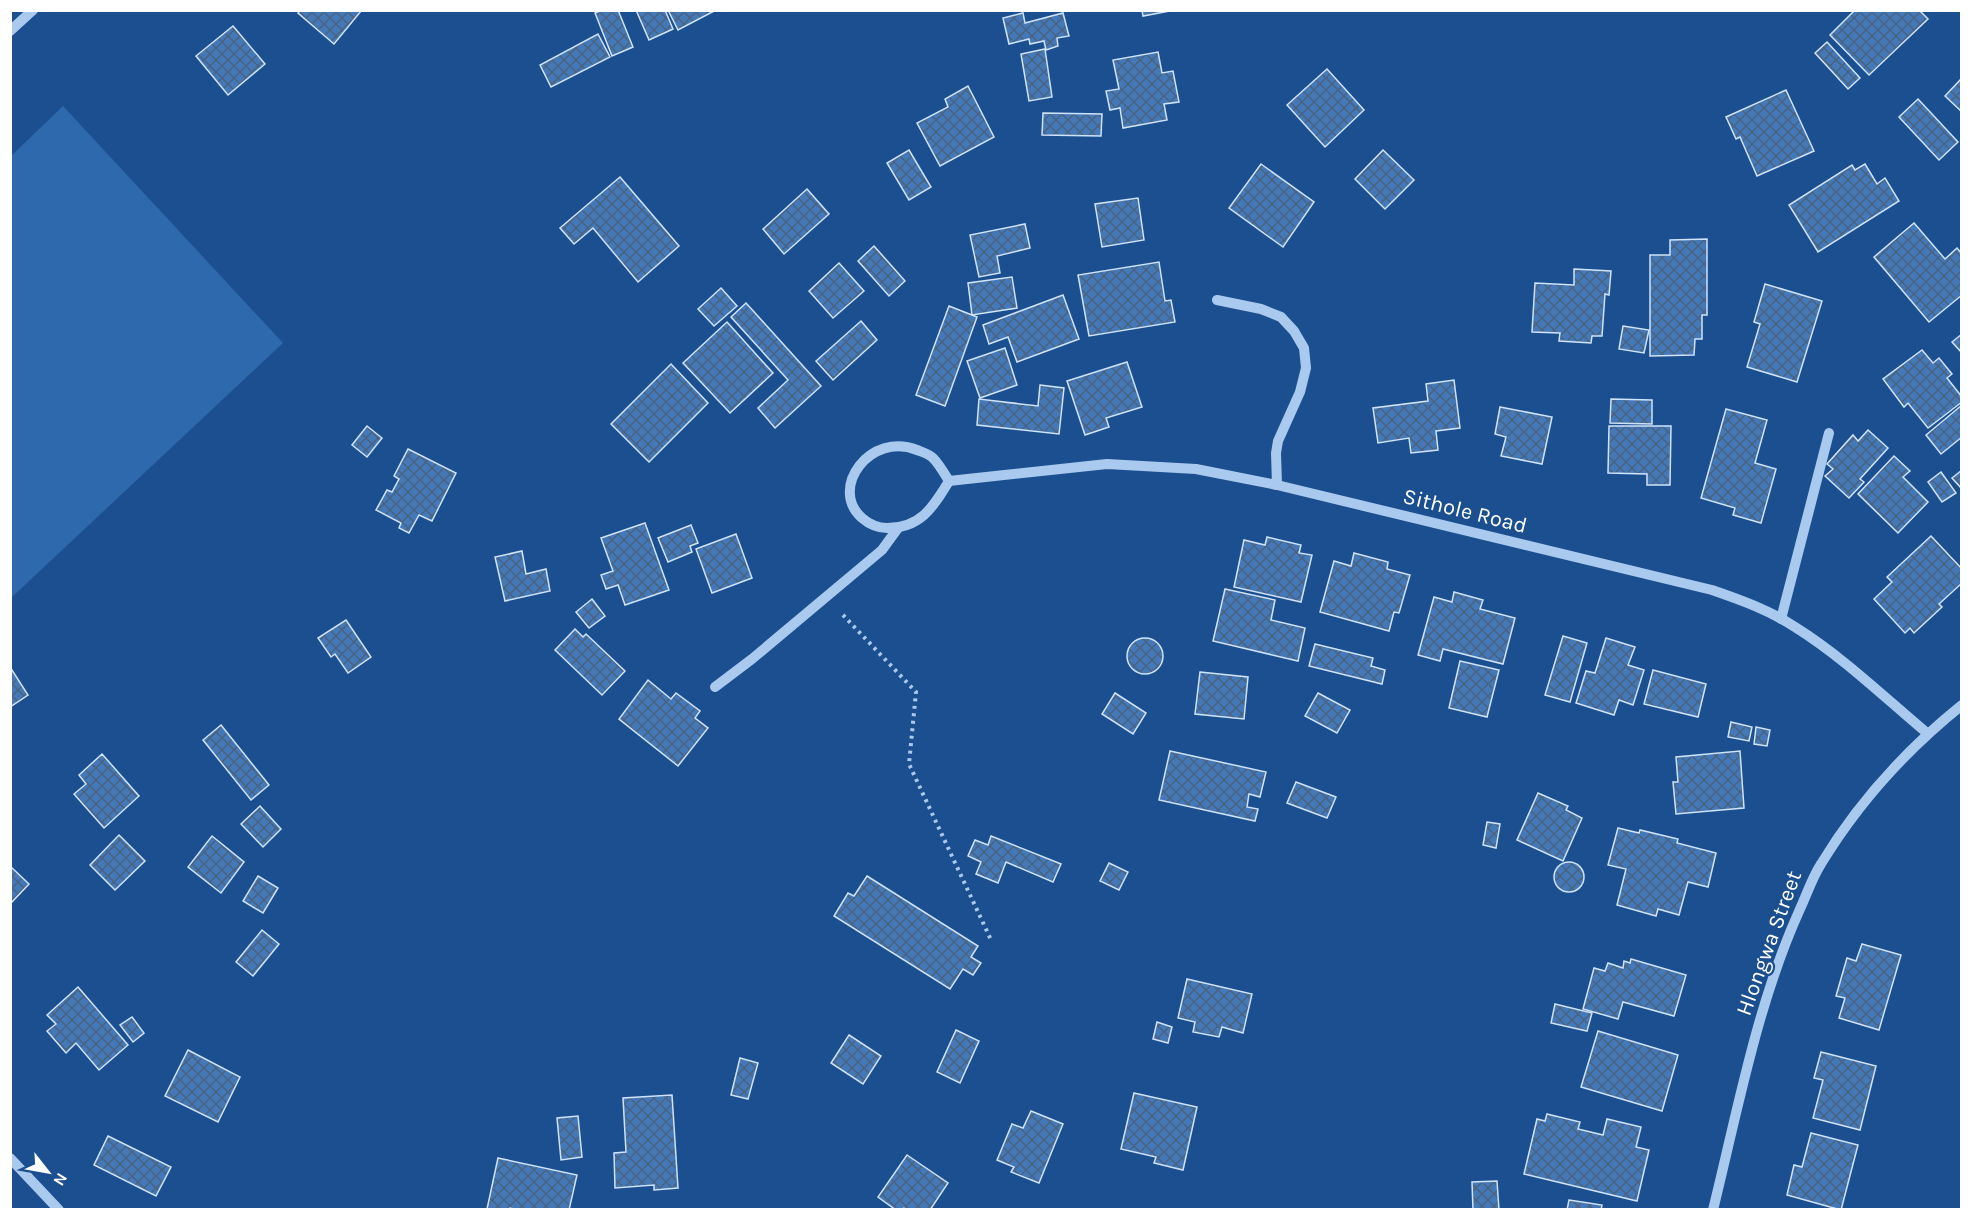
<svg xmlns="http://www.w3.org/2000/svg" width="1972" height="1220" font-family="Karla,sans-serif">
<defs>
<pattern id="building-cross-hatch" width="8" height="8" patternUnits="userSpaceOnUse" patternTransform="scale(1.5)"><rect width="8" height="8" fill="#4478b7"/><path d="M0 0l8 8M0 8l8-8" fill="none" stroke="#486282"/></pattern>
</defs>
<rect width="100%" height="100%" fill="#1b4f8f"/>
<path fill="#2e69ad" d="M63 106 283 343 11 598V156Z"/>
<g fill="url(#building-cross-hatch)" stroke="#cfe3fa" stroke-width="1.5">
<path d="M300 10H360L361 11 334 44 298 13Z"/>
<path d="M602 10H618L633 47 612 56 595 13Z"/>
<path d="M636 10H665L673 29 649 40Z"/>
<path d="M668 10H716L678 30Z"/>
<path d="M1142 10H1175L1143 16Z"/>
<path d="M1855 10H1919L1928 19 1869 75 1830 35Z"/>
<path d="M1023 13 1025 23 1063 13 1069 36 1057 38 1058 46 1046 50 1044 41 1030 44 1029 39 1009 44 1003 18Z"/>
<path d="M233 26 265 64 228 95 196 56Z"/>
<path d="M598 34 610 57 551 87 540 65Z"/>
<path d="M1827 42 1860 78 1848 89 1815 53Z"/>
<path d="M1045 49 1052 97 1029 101 1021 54Z"/>
<path d="M1158 52 1162 73 1173 71 1179 102 1164 104 1167 120 1123 128 1120 108 1110 110 1106 91 1119 89 1113 60Z"/>
<path d="M1327 69 1364 110 1325 147 1287 105Z"/>
<path d="M1962 78V112L1945 96Z"/>
<path d="M968 86 994 137 940 166 917 123 948 107 945 99Z"/>
<path d="M1786 90 1814 151 1757 176 1740 137 1736 139 1726 117Z"/>
<path d="M1918 99 1958 142 1939 160 1899 117Z"/>
<path d="M1043 113 1102 114 1101 136 1042 135Z"/>
<path d="M909 150 931 187 909 200 887 163Z"/>
<path d="M1383 150 1414 180 1385 209 1355 179Z"/>
<path d="M1261 164 1314 202 1283 247 1229 208Z"/>
<path d="M1865 164 1877 184 1885 178 1899 201 1818 252 1789 205 1852 165 1855 170Z"/>
<path d="M620 177 679 246 638 282 593 228 574 244 560 228Z"/>
<path d="M807 189 829 214 784 254 763 229Z"/>
<path d="M1138 198 1144 240 1102 247 1095 204Z"/>
<path d="M1914 223 1945 259 1957 248 1962 254V295L1929 322 1874 257Z"/>
<path d="M1025 224 1030 248 997 256 1000 273 979 277 970 235Z"/>
<path d="M1707 239V315H1702V339H1695L1694 355 1650 356V255H1670V240Z"/>
<path d="M874 246 905 281 889 296 858 261Z"/>
<path d="M1159 262 1165 301 1171 300 1175 322 1089 336 1078 275Z"/>
<path d="M839 263 864 291 833 318 809 291Z"/>
<path d="M1574 269 1611 271 1609 295 1605 294 1602 336H1592L1591 343 1559 341 1560 333 1532 332 1535 283 1574 285Z"/>
<path d="M1012 277 1017 308 972 315 968 283Z"/>
<path d="M1765 284 1822 301 1797 382 1747 367 1760 324 1754 322Z"/>
<path d="M721 288 737 306 714 326 698 309Z"/>
<path d="M1063 295 1079 339 1017 362 1008 337 989 344 983 325Z"/>
<path d="M746 303 821 386 775 428 758 408 788 380 731 317Z"/>
<path d="M949 306 977 317 945 406 916 395Z"/>
<path d="M861 321 877 340 833 380 816 361Z"/>
<path d="M727 322 773 373 730 413 683 363Z"/>
<path d="M1623 326 1649 330 1644 353 1619 349Z"/>
<path d="M1962 334V353L1952 342Z"/>
<path d="M1005 348 1017 385 980 398 967 361Z"/>
<path d="M1922 350 1933 363 1939 358 1952 374 1947 378 1962 397V402L1928 428 1908 403 1904 407 1883 379Z"/>
<path d="M1127 362 1142 407 1106 418 1109 427 1085 435 1067 381Z"/>
<path d="M671 364 708 403 649 462 611 424Z"/>
<path d="M1454 380 1460 428 1436 431 1438 450 1411 453 1409 438 1378 443 1373 408 1428 401 1426 384Z"/>
<path d="M1040 385 1064 388 1059 434 977 425 979 399 1038 406Z"/>
<path d="M1611 399 1652 400V424L1610 423Z"/>
<path d="M1962 405V437L1941 454 1926 435Z"/>
<path d="M1500 407 1552 417 1542 464 1501 456 1506 437 1495 434Z"/>
<path d="M1726 409 1767 420 1755 463 1776 469 1761 523 1733 515 1735 508 1701 498Z"/>
<path d="M367 426 382 438 367 457 352 445Z"/>
<path d="M1609 426H1671L1670 485H1647V474L1608 473Z"/>
<path d="M1868 430 1888 448 1860 479 1864 482 1849 498 1825 476 1833 469 1827 464 1853 435 1858 441Z"/>
<path d="M408 449 456 473 432 521 419 515 409 533 399 528 401 523 376 510 387 490 392 492 399 479 394 476Z"/>
<path d="M1894 456 1910 471 1903 477 1928 502 1898 533 1858 494Z"/>
<path d="M1962 470V489L1952 478Z"/>
<path d="M1941 472 1956 493 1942 502 1928 482Z"/>
<path d="M645 523 669 590 625 605 618 585 606 589 601 575 613 571 601 538Z"/>
<path d="M691 525 698 543 690 546 692 552 668 562 658 538Z"/>
<path d="M736 534 752 578 712 593 696 549Z"/>
<path d="M1931 536 1962 569V583L1939 604 1942 607 1914 633 1910 628 1905 633 1874 599 1892 582 1887 577Z"/>
<path d="M1267 537 1301 545 1299 553 1312 555 1301 602 1234 587 1244 540 1265 545Z"/>
<path d="M522 551 526 574 546 569 550 591 505 601 495 557Z"/>
<path d="M1354 553 1388 562 1387 569 1410 575 1399 613 1394 612 1389 631 1320 612 1334 561 1351 566Z"/>
<path d="M1225 589 1275 600 1271 620 1305 628 1298 661 1213 641Z"/>
<path d="M1454 592 1483 600 1480 609 1515 618 1503 664 1443 649 1440 661 1418 655 1434 597 1452 602Z"/>
<path d="M592 599 605 616 589 628 576 612Z"/>
<path d="M346 620 371 657 348 673 335 654 331 657 318 638Z"/>
<path d="M575 629 583 637 586 634 625 671 602 695 555 650Z"/>
<path d="M1563 636 1587 643 1570 702 1545 695Z"/>
<path d="M1606 638 1635 647 1628 665 1644 670 1633 705 1619 700 1614 715 1576 703 1586 671 1595 673Z"/>
<circle cx="1145" cy="656" r="18"/>
<path d="M1315 644 1373 658 1371 666 1385 670 1382 684 1309 666Z"/>
<path d="M1460 661 1499 670 1487 717 1449 708Z"/>
<path d="M10 667 28 695 10 707Z"/>
<path d="M1653 670 1706 684 1698 717 1644 704Z"/>
<path d="M1200 672 1248 677 1244 719 1195 714Z"/>
<path d="M648 680 671 699 676 693 700 711 695 718 708 728 678 766 619 719Z"/>
<path d="M1115 693 1146 713 1133 734 1102 714Z"/>
<path d="M1318 693 1350 710 1337 733 1305 716Z"/>
<path d="M1731 722 1752 727 1749 741 1728 737Z"/>
<path d="M221 725 269 785 251 800 203 740Z"/>
<path d="M1756 727 1770 730 1767 746 1754 744Z"/>
<path d="M1170 751 1266 772 1260 797 1249 794 1247 807 1258 809 1255 821 1159 800Z"/>
<path d="M1740 751 1744 808 1676 814 1673 782H1678L1676 757Z"/>
<path d="M102 754 139 796 104 828 74 794 86 784 79 775Z"/>
<path d="M1296 782 1336 797 1327 818 1287 803Z"/>
<path d="M1538 793 1568 806 1566 810 1582 818 1563 861 1517 840Z"/>
<path d="M260 806 281 829 263 847 241 824Z"/>
<path d="M1487 822 1500 824 1496 848 1483 845Z"/>
<path d="M1618 828 1639 833 1640 830 1678 839 1677 843 1716 853 1708 887 1688 882 1679 915 1658 909 1656 916 1617 905 1626 869 1608 865Z"/>
<path d="M119 835 145 861 115 890 90 865Z"/>
<path d="M212 836 244 862 221 893 188 867Z"/>
<path d="M991 836 1061 864 1053 882 1006 862 998 883 976 874 981 862 968 856 975 840 988 845Z"/>
<circle cx="1569" cy="877" r="15"/>
<path d="M1109 863 1128 872 1119 890 1100 881Z"/>
<path d="M10 866 29 884 10 904Z"/>
<path d="M258 876 278 888 263 913 243 901Z"/>
<path d="M867 876 978 946 971 957 981 963 973 975 963 969 950 989 834 916 848 893 854 896Z"/>
<path d="M262 930 279 944 253 976 236 962Z"/>
<path d="M1862 944 1901 955 1879 1030 1839 1018 1845 998 1836 996 1847 958 1856 961Z"/>
<path d="M1631 959 1686 975 1674 1016 1623 1002 1618 1019 1583 1009 1594 968 1605 971 1608 963 1623 968 1624 961 1630 963Z"/>
<path d="M1187 979 1252 994 1243 1033 1222 1027 1219 1037 1193 1032 1195 1022 1178 1018Z"/>
<path d="M78 987 128 1045 99 1070 76 1043 66 1053 47 1031 56 1024 47 1015Z"/>
<path d="M1555 1004 1592 1013 1587 1031 1551 1023Z"/>
<path d="M132 1017 144 1033 133 1042 120 1025Z"/>
<path d="M1157 1022 1172 1027 1168 1043 1153 1039Z"/>
<path d="M956 1030 979 1041 960 1083 937 1072Z"/>
<path d="M1598 1031 1678 1055 1662 1111 1581 1087Z"/>
<path d="M849 1035 881 1056 863 1084 831 1063Z"/>
<path d="M188 1050 240 1077 218 1122 165 1096Z"/>
<path d="M1821 1052 1876 1066 1860 1130 1813 1118 1823 1080 1814 1078Z"/>
<path d="M740 1058 758 1063 748 1099 731 1095Z"/>
<path d="M1134 1093 1197 1107 1183 1170 1154 1163 1156 1157 1121 1149Z"/>
<path d="M672 1095 678 1188 654 1190V1185L615 1188 614 1153 626 1152 623 1098Z"/>
<path d="M1031 1111 1063 1124 1039 1183 1011 1172 1014 1167 997 1160 1012 1124 1023 1128Z"/>
<path d="M1547 1114 1580 1122 1578 1129 1603 1135 1607 1119 1641 1127 1636 1147 1649 1150 1637 1201 1524 1174 1537 1119 1545 1121Z"/>
<path d="M578 1116 582 1157 561 1160 557 1118Z"/>
<path d="M1811 1133 1858 1145 1841 1210 1787 1195 1794 1165 1802 1167Z"/>
<path d="M108 1136 171 1167 156 1196 94 1165Z"/>
<path d="M907 1155 948 1183 930 1210H907L904 1208 903 1210H896L878 1197Z"/>
<path d="M498 1158 577 1175 569 1210H520L510 1208 509 1210 487 1209Z"/>
<path d="M1497 1181 1499 1210H1473L1472 1182Z"/>
<path d="M1569 1200 1602 1205 1601 1210H1567Z"/>
</g>
<g fill="none" stroke-linecap="round" stroke-linejoin="round">
<path stroke="#a9c9ee" stroke-width="4" stroke-dasharray="3 4.5" stroke-linecap="butt" d="M843 615 916 692 909 764 992 942"/>
<g stroke="#a9c9ee" stroke-width="10">
<path d="M10 31 33 10"/>
<path d="M1217 300 1261 309 1281 317 1294 331 1304 348 1306 368 1300 392 1278 441 1276 453 1277 485"/>
<path d="M949 481C944 473 939 464 933 458 929 454 922 452 917 450 871 431 828 488 862 518 869 524 878 528 887 528 921 528 933 507 949 481L1107 464 1196 469 1277 485 1712 590C1741 600 1769 610 1795 627 1843 657 1884 697 1927 733"/>
<path d="M1781 619 1829 433"/>
<path d="M715 687 752 659 882 550 898 528"/>
<path d="M10 1158 59 1210"/>
<path d="M1713 1210C1738 1109 1757 1004 1800 909 1807 894 1812 878 1821 864 1858 803 1906 750 1962 705"/>
</g>
</g>
<g text-anchor="middle" dominant-baseline="central" stroke-width="4.5" stroke-linejoin="round" paint-order="stroke">
<g font-size="22" fill="#fff" stroke="#1b4f8f">
<text transform="translate(1465 511) rotate(14)">Sithole Road</text>
<text transform="translate(1769 943) rotate(-70)">Hlongwa Street</text>
</g>
</g>
<rect width="1972" height="1220" fill="none" stroke="#ffffff" stroke-width="24"/>
<g transform="translate(48 1172) rotate(121)" stroke="#1b4f8f" stroke-width="4.5" paint-order="stroke">
<path d="M0-4.5L10 22L0 15L-10 22Z" fill="#ffffff"/>
<text y="-9" font-size="16" font-weight="bold" text-anchor="middle" fill="#ffffff">N</text>
</g>
</svg>
